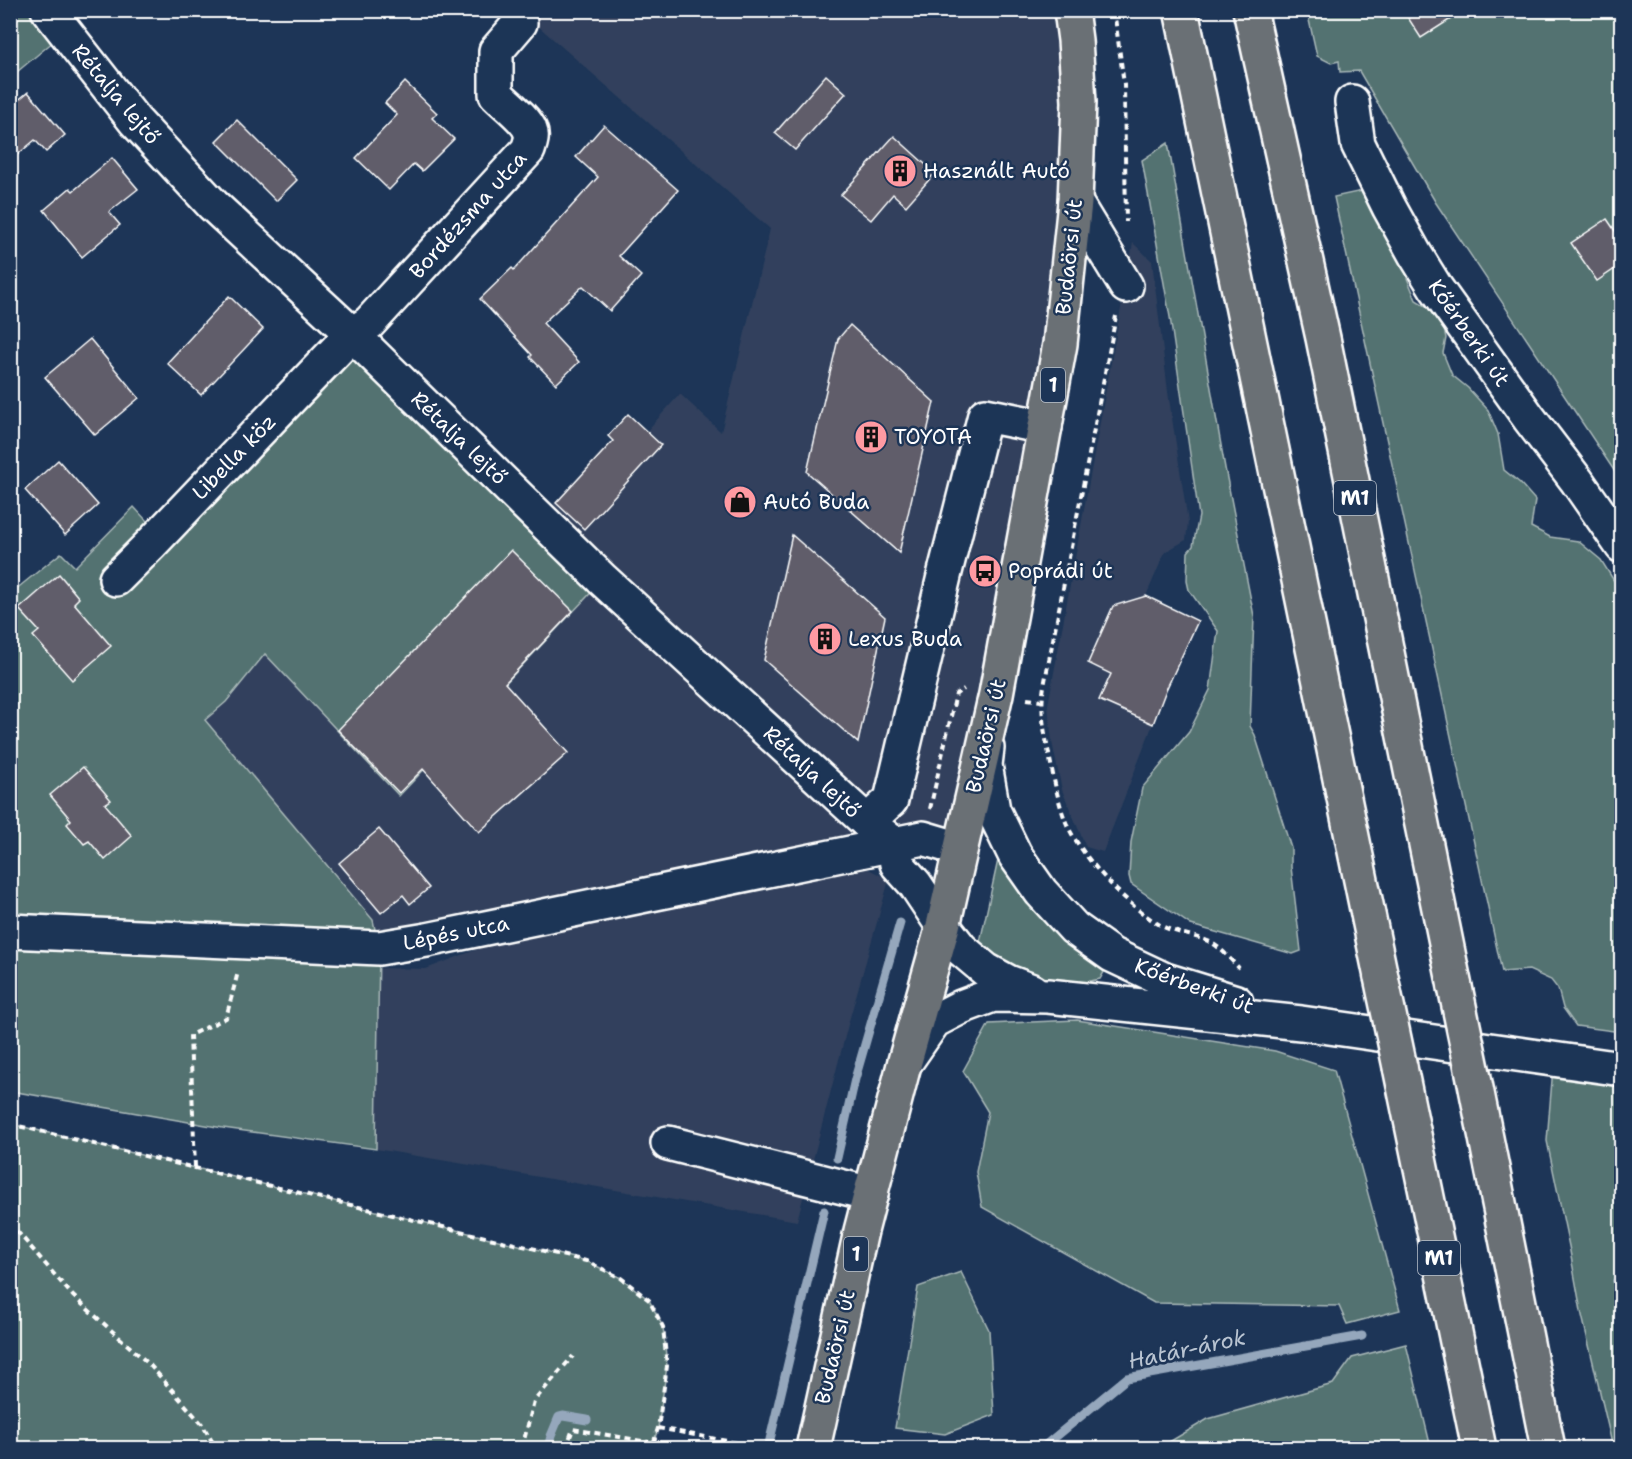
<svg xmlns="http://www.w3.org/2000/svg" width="1632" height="1459" font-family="'Shantell Sans',sans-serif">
<rect width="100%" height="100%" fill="#1d3557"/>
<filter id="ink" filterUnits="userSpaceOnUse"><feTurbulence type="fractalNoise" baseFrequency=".0167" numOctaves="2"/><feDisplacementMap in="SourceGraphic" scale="12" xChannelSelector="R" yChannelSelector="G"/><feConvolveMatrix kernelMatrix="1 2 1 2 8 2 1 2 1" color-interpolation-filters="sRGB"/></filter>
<g filter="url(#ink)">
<g fill="#31415d">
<path d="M521 11H1071L1075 202 960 849 923 838 379 948 205 720 226 702 265 654 399 796 603 580 555 532 554 503 611 441 626 454 680 394 721 432 770 229Z"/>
<path d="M1133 243 1152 261 1168 392 1188 522 1186 540 1165 552 1146 596 1113 606 1088 663 1111 674 1099 700 1153 724 1103 852 1086 847 1062 790 1052 742 1048 705Z"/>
<path d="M865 867 889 880 849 1021 797 1221 376 1149 379 968 426 969 527 930Z"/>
</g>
<g fill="#537271" stroke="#a9b8b8" stroke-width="1.5">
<path d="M11 11H31L54 41 11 77Z"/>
<path d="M1307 11H1621V481L1436 203 1359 71 1340 72 1339 61 1331 63 1317 56Z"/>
<path d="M1168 143 1225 468 1254 616 1250 726 1255 735 1291 848V867L1301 951 1293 954 1191 925 1131 884 1129 876 1131 842 1142 788 1189 732 1210 690 1218 631 1189 590 1187 581 1188 552 1193 546 1199 516 1170 317 1142 160Z"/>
<path d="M1362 191 1374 198 1401 254 1407 278 1416 300 1436 312 1443 325 1446 338 1443 353 1452 375 1468 388 1488 410 1498 434 1504 470 1520 483 1535 500 1531 527 1550 537 1578 541 1601 560 1621 592V1032L1576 1026 1563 1008 1558 989 1551 980 1529 970 1502 972 1334 197Z"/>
<path d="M352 334 603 580 399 796 265 654 226 702 205 720 373 920 379 948 376 1149 223 1128 11 1091 10 594 61 553 75 567 134 507 147 521 151 543Z"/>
<path d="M998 860H1002L1036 912 1069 944 1101 967 1104 972 1100 979 1076 984 1051 981 1012 970 994 958 980 942Z"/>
<path d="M1077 1020 1275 1051 1334 1070 1400 1310 1347 1324 1339 1306 1154 1303 982 1207 976 1172 988 1112 963 1071 989 1024Z"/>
<path d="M1552 1059 1621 1069V1448H1613L1581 1311 1570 1251 1547 1141 1552 1080Z"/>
<path d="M11 1124 586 1261 621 1278 649 1300 663 1327 667 1366 658 1428 652 1448H11Z"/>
<path d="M961 1272 989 1330 994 1415 945 1434 895 1428 918 1287Z"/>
<path d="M1406 1344 1431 1448H1159L1208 1419 1333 1384 1352 1358Z"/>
</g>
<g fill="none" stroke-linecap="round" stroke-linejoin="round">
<g stroke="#95a7bc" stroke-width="9">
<path d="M837 1158 855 1079 900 923"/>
<path d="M1617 1281 1622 1280"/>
<path d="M548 1448 551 1436 559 1417 563 1416 587 1420"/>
<path d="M768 1448 824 1211"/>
<path d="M1042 1448 1127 1378 1362 1336"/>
</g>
</g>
<g fill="#605d6b" stroke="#fff" stroke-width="1.5">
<path d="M1403 10H1465L1421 38Z"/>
<path d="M826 75 846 93 795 150 775 133Z"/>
<path d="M405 82 437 113 432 118 454 139 422 171 414 164 389 190 356 158 397 115 385 103Z"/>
<path d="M28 92 65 135 46 152 35 140 10 161V107Z"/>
<path d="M237 120 297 180 276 201 216 141Z"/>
<path d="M604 125 678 190 619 256 641 276 610 311 583 286 543 323 579 362 556 384 530 357 532 355 480 299 512 268 514 270 598 177 576 157Z"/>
<path d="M894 136 935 173 906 206 893 194 871 220 841 195Z"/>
<path d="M112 158 138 189 109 212 120 225 82 257 44 210 70 188 73 191Z"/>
<path d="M1607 219 1622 241V264L1597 281 1571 243Z"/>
<path d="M229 296 263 329 201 395 167 363Z"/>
<path d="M850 325 934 402 899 553 807 472 838 339Z"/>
<path d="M90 339 139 398 95 435 45 377Z"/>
<path d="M628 414 661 445 584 529 556 503 613 441 608 436Z"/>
<path d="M58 460 98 505 65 535 25 490Z"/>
<path d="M792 535 885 617 858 743 764 660Z"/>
<path d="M511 550 573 611 505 683 568 753 479 832 423 769 399 793 338 730Z"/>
<path d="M59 574 79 598 74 603 111 646 72 680 33 636 39 631 19 609Z"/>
<path d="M1146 596 1198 621 1166 690 1153 724 1099 700 1111 674 1088 663 1113 606Z"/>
<path d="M83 767 111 800 105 804 132 836 105 860 89 841 84 844 67 824 71 820 50 795Z"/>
<path d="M379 829 429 888 410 904 403 895 381 913 339 863Z"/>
</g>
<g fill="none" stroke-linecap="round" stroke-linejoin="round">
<defs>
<g id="minor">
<path d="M48 10 135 121 213 205 352 334 603 580 867 822 893 843"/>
<path d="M1352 102 1358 144 1389 207 1415 254 1436 288 1529 418 1577 481 1622 546"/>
<path d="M1075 202 1126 286"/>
<path d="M116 579 151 544 352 334 369 323 528 150C530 144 533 137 530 130 526 119 505 103 496 94V51L520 23"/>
<path d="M987 748 985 765 993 810 1015 855 1041 892 1074 928 1112 955 1165 980 1236 1002"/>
<path d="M867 822 891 800 945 572 985 415 1045 427"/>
<path d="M893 843 897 864 915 884 943 926 961 949 986 970 1008 982 1032 991"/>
<path d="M10 931 379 948 427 940 923 838 960 849"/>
<path d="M907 1060 934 1021 961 1007 993 995 1048 996 1301 1023 1622 1069"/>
<path d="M668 1143 871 1194"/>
</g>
<g id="major">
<path d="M1181 10 1381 977"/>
<path d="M1250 10 1323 338 1455 987"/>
<path d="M1400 1067 1479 1448"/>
<path d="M1474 1078 1548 1448"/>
<path d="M813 1448 861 1231 905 1061 943 926 996 694 1060 344 1075 202 1079 102 1075 40 1071 10"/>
</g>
</defs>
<use href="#minor" stroke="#fff" stroke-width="38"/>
<use href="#major" stroke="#fff" stroke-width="38"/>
<g stroke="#fff" stroke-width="4" stroke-dasharray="6 4.5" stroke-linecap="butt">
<path d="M1114 10 1124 84 1126 222"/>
<path d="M1116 316 1044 686C1040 710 1044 731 1049 754 1053 775 1057 797 1064 817 1076 852 1127 906 1160 925 1176 934 1196 935 1212 943 1222 949 1231 960 1239 968"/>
<path d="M1027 699 1041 701"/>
<path d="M930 809 956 694 964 689"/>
<path d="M10 1124 586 1261 621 1278 649 1300 663 1327 667 1366 658 1428 652 1448"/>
<path d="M195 1167 190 1035 226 1018 238 972"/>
<path d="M10 1223 73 1296 149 1364 202 1424 216 1448"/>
<path d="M658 1428 764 1448"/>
<path d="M522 1448 534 1401 573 1356"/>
<path d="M566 1448 573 1429 654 1443"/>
</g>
<use href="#minor" stroke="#1d3557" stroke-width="33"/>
<use href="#major" stroke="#6b6f75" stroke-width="33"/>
<defs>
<g id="major-bridge">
<path d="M1381 977 1400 1067"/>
<path d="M1455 987 1474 1078"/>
</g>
</defs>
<use href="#major-bridge" stroke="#fff" stroke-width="38" stroke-linecap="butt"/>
<use href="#major-bridge" stroke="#6b6f75" stroke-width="33"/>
</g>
</g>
<defs>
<symbol id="building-disc" viewBox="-11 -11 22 22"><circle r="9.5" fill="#ff9aa2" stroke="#1d3557"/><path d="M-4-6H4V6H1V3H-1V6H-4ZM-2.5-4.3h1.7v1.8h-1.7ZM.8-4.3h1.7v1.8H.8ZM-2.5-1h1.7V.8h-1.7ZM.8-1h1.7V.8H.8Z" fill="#111"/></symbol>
<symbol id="shop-disc" viewBox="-11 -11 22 22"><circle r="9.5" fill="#ff9aa2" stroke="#1d3557"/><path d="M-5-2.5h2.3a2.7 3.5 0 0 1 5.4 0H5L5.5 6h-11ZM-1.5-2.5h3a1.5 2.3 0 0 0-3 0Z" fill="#111"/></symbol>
<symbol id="bus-disc" viewBox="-11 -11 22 22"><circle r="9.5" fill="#ff9aa2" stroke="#1d3557"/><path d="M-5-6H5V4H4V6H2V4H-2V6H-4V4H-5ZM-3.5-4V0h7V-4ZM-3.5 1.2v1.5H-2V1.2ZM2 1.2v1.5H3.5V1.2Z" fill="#111"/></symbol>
</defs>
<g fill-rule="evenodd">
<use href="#building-disc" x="881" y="152" width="38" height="38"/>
<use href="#building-disc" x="852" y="418" width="38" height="38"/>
<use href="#shop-disc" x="721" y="483" width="38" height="38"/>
<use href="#bus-disc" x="966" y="552" width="38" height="38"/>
<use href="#building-disc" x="806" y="620" width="38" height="38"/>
</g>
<g text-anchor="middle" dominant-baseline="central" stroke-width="5" stroke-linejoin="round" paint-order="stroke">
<g fill="#1d3557" stroke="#bbc2cd" stroke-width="1.5">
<rect x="1041" y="368" width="24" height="34" rx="4.5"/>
<rect x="1334" y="481" width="42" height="34" rx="4.5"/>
<rect x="844" y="1237" width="24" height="34" rx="4.5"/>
<rect x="1418" y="1241" width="42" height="34" rx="4.5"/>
</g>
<g font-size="20" font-weight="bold" fill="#fff">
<text x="1053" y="385">1</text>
<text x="1355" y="498">M1</text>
<text x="856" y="1254">1</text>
<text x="1439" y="1258">M1</text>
</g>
<g font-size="21" fill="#fff" stroke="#1d3557">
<text transform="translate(116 94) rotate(50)">Rétalja lejtő</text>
<text transform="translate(468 215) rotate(-48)">Bordézsma utca</text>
<text transform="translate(1069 257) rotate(-84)">Budaörsi út</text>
<text transform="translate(1469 333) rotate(55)">Kőérberki út</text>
<text transform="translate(459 438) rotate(44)">Rétalja lejtő</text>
<text transform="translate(234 457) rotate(-46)">Libella köz</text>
<text transform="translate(986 736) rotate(-77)">Budaörsi út</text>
<text transform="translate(812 772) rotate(43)">Rétalja lejtő</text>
<text transform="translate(456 933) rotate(-11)">Lépés utca</text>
<text transform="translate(1194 986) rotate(20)">Kőérberki út</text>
<text transform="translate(835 1347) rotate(-77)">Budaörsi út</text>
</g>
<g font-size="21" fill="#fff" stroke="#1d3557" text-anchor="start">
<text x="923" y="171">Használt Autó</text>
<text x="894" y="437">TOYOTA</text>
<text x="763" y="502">Autó Buda</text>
<text x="1008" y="571">Poprádi út</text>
<text x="848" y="639">Lexus Buda</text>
</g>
<g font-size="22" font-style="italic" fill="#b9c4d2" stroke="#1d3557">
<text transform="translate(1187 1349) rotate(-12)">Határ-árok</text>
</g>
</g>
<rect width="1632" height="1459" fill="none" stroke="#1d3557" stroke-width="36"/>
<rect x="18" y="18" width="1596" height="1423" fill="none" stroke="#fff" stroke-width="2" filter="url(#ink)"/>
</svg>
